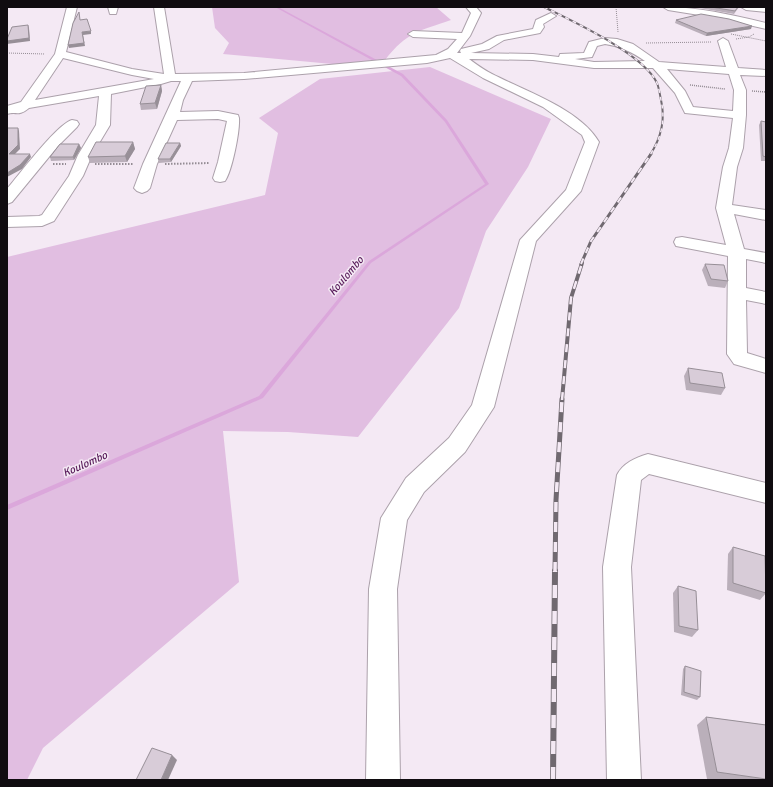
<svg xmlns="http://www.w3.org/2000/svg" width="773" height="787" font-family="Signika,sans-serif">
<rect width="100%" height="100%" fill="#f4e9f4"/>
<g fill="#e1bee1">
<path d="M212 7H436L451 20C419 31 407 32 385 60L343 65 223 54 229 43 215 28Z"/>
<path d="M430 67 551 119 528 167 486 231 459 308 358 437 288 432 223 431 239 582 43 748 27 780H7V257L265 195 278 133 259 118 320 79Z"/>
</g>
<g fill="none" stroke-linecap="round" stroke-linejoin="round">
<path fill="#dba7db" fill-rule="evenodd" d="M275 7H278L403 74 447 120 489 184 371 263 263 398 7 510V505L259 396 369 261 485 184 445 122 401 76Z"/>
<defs>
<g id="minor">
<path d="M67 7H77L66 52 132 69 164 74 154 7H164L175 74 244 73 436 55 448 49 457 39 413 37 408 34 413 31 462 33 471 13 466 7H476L481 13 470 36 457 53H461L460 51 461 49 482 44 497 36 533 29 536 20 551 13 556 16 543 24 544 27 540 33 504 40 489 49 471 53 533 54 559 57 560 54 584 53 589 42 605 38 617 39 633 44 659 62 726 67 718 41 723 38 728 41 738 68 766 70V76L740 75 746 90V115L743 148 737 167 732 205 766 210V220L734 214 744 249 766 253V263L746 259V288L766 292V304L746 300 747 353 766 359V373L734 364 727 354 728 256 676 246 674 242 676 238 682 237 726 245 716 208 723 167 729 148 733 118 685 113 675 93 653 68H594L533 60 469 59C476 64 484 70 492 74 525 91 580 109 599 142L581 191 536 241 494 407 465 452 424 492 407 520 397 589 400 780H366L369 589 381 518 406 478 449 438 472 405 520 240 566 190 585 142 582 135 543 107 483 78 450 58 427 63 244 79 192 81 183 100 180 112 218 111 238 115 239 118C240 131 232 171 225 181L220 182 215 181 213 178 218 162 227 121 218 119 177 120 157 164 150 188 147 191 142 193 137 191 134 188 143 164 181 81H171L161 84 111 94 110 125 92 155 83 176 54 221 42 226 7 227V217L39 216 42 215 69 176 78 155 96 125 99 96 29 108C18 117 17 111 7 114V106L21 102 55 54ZM605 44C620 46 632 52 645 61L594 62 575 59 592 57 597 46ZM63 58 132 75 154 79 35 100ZM667 69 729 74 734 90 733 111 693 107 685 91Z"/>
<path d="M108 7H118L116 14H110Z"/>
<path d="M663 7C699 7 732 15 766 23V29L718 18 668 10Z"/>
<path d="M741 7H766V12L746 10Z"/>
<path d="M72 120 77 121 79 124 77 127 58 146 12 202 7 204V189C19 175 57 124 72 120Z"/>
<path d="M648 454 766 483V503L649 474 641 480 631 567 641 780H607L603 567 617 475C623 463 635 458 648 454Z"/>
</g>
</defs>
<use href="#minor" stroke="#aca1ab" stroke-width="2"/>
<g stroke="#948c94" stroke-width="1" stroke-dasharray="1 1" stroke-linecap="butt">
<path d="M616 7 618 32"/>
<path d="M731 34 766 41"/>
<path d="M736 39 749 37 754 34"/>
<path d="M646 43 711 42"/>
<path d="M7 53 45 54"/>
</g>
<g stroke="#948c94" stroke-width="1.5" stroke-dasharray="1 1" stroke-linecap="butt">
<path d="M690 85 725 89"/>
<path d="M752 91 766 92"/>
</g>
<g stroke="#948c94" stroke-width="2" stroke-dasharray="1.5 1.5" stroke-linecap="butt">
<path d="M53 164H66"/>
<path d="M95 164H134"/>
<path d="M165 164 210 163"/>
</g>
<use href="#minor" fill="#fff" fill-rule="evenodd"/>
<defs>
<path id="rail-far4" d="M544 7C572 21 644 54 657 83 659 88 660 95 661 100 666 121 661 138 650 155"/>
<path id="rail-far3" d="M581 264 591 241 651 154"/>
<path id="rail-far2" d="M562 400 571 298 582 263"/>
<path id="rail-far1" d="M555 572 556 500 562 399"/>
<path id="rail" d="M553 780 555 571"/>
</defs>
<use href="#rail-far4" stroke="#706970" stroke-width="2"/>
<use href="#rail-far3" stroke="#706970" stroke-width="3"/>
<use href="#rail-far2" stroke="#706970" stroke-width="4"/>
<use href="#rail-far1" stroke="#706970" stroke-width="5"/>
<use href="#rail" stroke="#706970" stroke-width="6"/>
<use href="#rail-far4" stroke="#f4e9f4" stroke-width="1.5" stroke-dasharray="4" stroke-linecap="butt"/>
<use href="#rail-far3" stroke="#f4e9f4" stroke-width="2" stroke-dasharray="6" stroke-linecap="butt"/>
<use href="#rail-far2" stroke="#f4e9f4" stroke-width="2.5" stroke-dasharray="8" stroke-linecap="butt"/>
<use href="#rail-far1" stroke="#f4e9f4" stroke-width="3.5" stroke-dasharray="10" stroke-linecap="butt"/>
<use href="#rail" stroke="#f4e9f4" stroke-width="4.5" stroke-dasharray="13" stroke-linecap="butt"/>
</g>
<g fill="#baafba">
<path d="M694 7H739L734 14Z"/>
<path d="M676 20 751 29 706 36 675 23Z"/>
<path d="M161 85 162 91 157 109 141 110 140 104Z"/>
<path d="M761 121 766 122V164V161H761L759 125Z"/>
<path d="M133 142 135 149 127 162 90 163 88 157Z"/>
<path d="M180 143 181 146 171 162 159 163 158 159Z"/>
<path d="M79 144 81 148 74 160 51 161 50 157Z"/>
<path d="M705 264 728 281 725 288 708 286 702 270Z"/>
<path d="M688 368 725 388 721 395 686 390 684 376Z"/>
<path d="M733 547 766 593 760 600 727 590 728 554Z"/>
<path d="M678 586 698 630 692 637 674 632 673 593Z"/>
<path d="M685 666 700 697 697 700 681 695 683 669Z"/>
<path d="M706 717 766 725V780H711L707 779 697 725Z"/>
</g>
<g fill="#978f97">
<path d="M28 25 29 28 30 41 7 44V41Z"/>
<path d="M752 26 751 29 706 36 707 33Z"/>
<path d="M91 31V34L83 35 85 46 69 48 68 45 82 32Z"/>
<path d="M161 85 162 91 157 109 155 103Z"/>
<path d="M18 128 19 131 20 149 11 158 9 154Z"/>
<path d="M133 142 135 149 127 162 125 156Z"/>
<path d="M180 143 181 146 171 162 170 159Z"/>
<path d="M79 144 81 148 74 160 73 157Z"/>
<path d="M30 154 31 157 22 169 7 177V173Z"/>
<path d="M172 755 177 760 168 780H161Z"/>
</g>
<g fill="#d8ccd8" stroke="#978f97">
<path d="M711 7H738L735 11Z"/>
<path d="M79 12 80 20 87 19 91 31 82 32 84 43 68 45 73 23Z"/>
<path d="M701 14 729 19 752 26 707 33 676 20Z"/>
<path d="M28 25 29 38 7 41V39L12 27Z"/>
<path d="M161 85 155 103 140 104 146 86Z"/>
<path d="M761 121 766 122V157L763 156Z"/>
<path d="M7 128H18V145L9 154H30L20 165 7 173Z"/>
<path d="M96 142H133L125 156 88 157Z"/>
<path d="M166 143H180L170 159H158Z"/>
<path d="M60 144H79L73 157H50Z"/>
<path d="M705 264 724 265 728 281 711 279Z"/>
<path d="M688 368 722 373 725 388 690 383Z"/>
<path d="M733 547 765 556 766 593 733 583Z"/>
<path d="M678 586 696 591 698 630 679 626Z"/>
<path d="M685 666 701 671 700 697 684 692Z"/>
<path d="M706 717 766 725V779L717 772Z"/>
<path d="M152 748 172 755 161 780H136Z"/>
</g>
<g text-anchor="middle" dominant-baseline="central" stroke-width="3" stroke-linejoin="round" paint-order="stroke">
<g font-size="11" font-style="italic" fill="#581b5a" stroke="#f4e9f4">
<text transform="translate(346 276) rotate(-50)">Koulombo</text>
<text transform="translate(85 464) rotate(-24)">Koulombo</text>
</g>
</g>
<rect width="773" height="787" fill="none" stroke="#100c10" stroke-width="16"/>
</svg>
